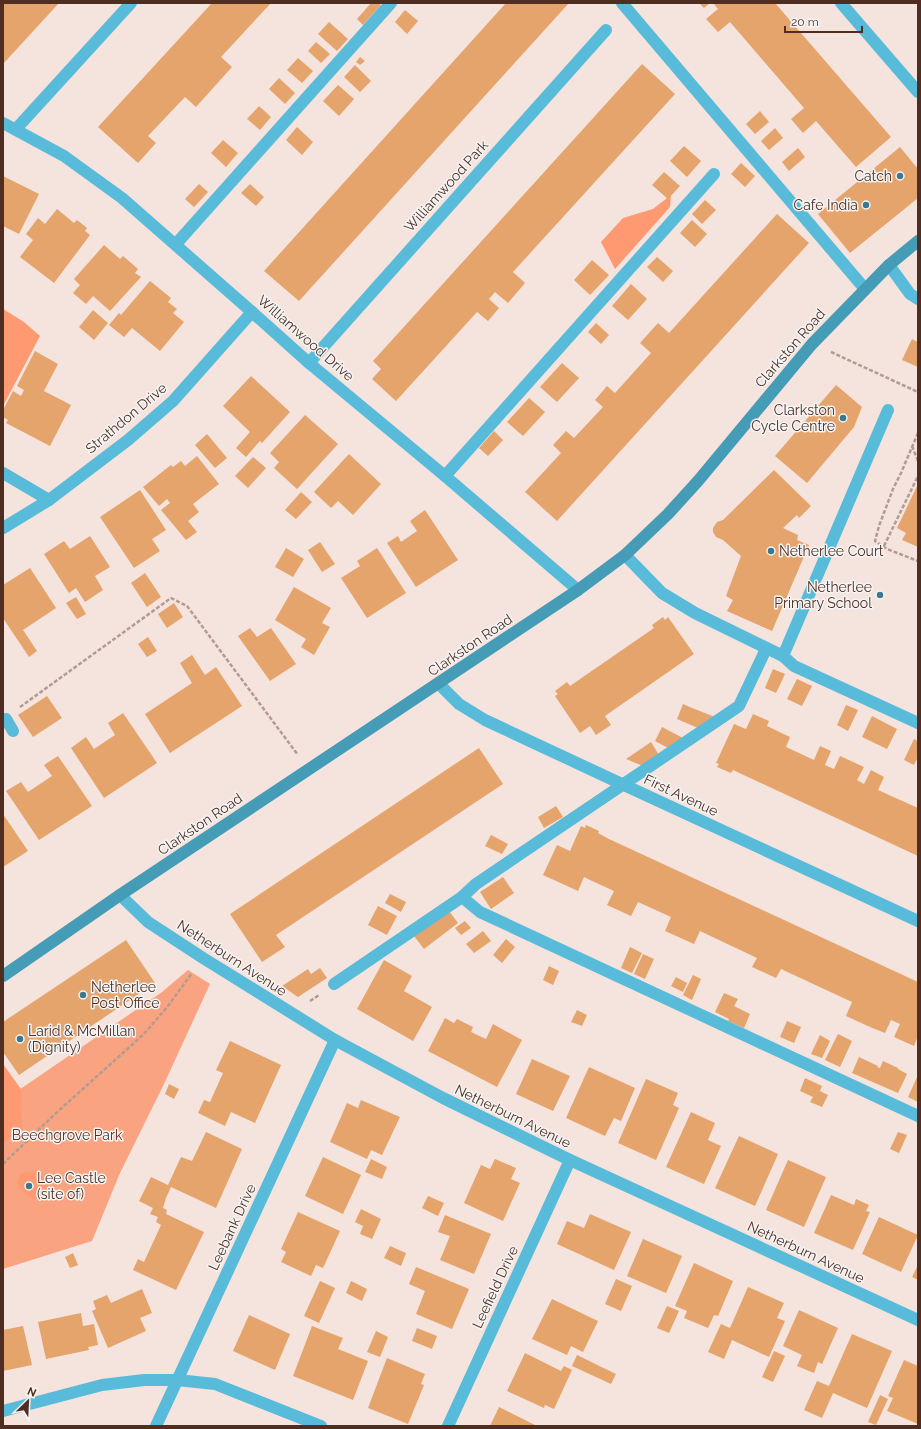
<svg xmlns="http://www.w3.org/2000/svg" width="921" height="1429" font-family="Raleway,sans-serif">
<rect width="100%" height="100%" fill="#f5e3dd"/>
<path fill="#faa381" d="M188 970 210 984 164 1084 120 1173 92 1241 3 1269V1077L16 1092 162 992Z"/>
<g fill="#fe9972">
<path d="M671 195 670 207 615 269 601 242 623 218 653 209Z"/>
<path d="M3 309 24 322 40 336 3 406Z"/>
<path d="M3 1064 21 1089 22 1130 3 1143Z"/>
<path d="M40 1171 48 1185 42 1198C27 1199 25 1194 17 1183L21 1173Z"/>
</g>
<g fill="#e5a46b">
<path d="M3 3H59L3 64Z"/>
<path d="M212 3H271L221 57 232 67 196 107 185 97 148 136 156 143 138 163 98 127Z"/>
<path d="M371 3H378L381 5 363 25 357 19Z"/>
<path d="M506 3H569L299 301 264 271Z"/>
<path d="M699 3H710L704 8Z"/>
<path d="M713 3H775L891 137 856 167 816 121 803 133 791 119 804 108 730 22 718 32 706 19 718 9Z"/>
<path d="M405 10 418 21 407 34 395 22Z"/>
<path d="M329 22 348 39 337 51 318 34Z"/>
<path d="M316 42 330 54 321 63 308 51Z"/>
<path d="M360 57 365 61 360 65 356 62Z"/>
<path d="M298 58 313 71 302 83 287 70Z"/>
<path d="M642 64 675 94 513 272 525 283 508 303 495 292 489 299 499 308 488 321 477 312 396 401 372 379 381 369 373 361Z"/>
<path d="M355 65 371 81 360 92 344 77Z"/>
<path d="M279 78 295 93 285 104 269 89Z"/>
<path d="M338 85 354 99 339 116 323 101Z"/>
<path d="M259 106 271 117 260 130 247 119Z"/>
<path d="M760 111 769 122 755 134 746 124Z"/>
<path d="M297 127 313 142 302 155 286 140Z"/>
<path d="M775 128 783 138 769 150 761 141Z"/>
<path d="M223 140 238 153 226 167 211 153Z"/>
<path d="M684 146 701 161 687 177 670 161Z"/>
<path d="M900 147 918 169V198L850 253 818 214Z"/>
<path d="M798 148 805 157 789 171 782 162Z"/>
<path d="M741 163 755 176 745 187 731 174Z"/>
<path d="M664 172 680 186 668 199 652 185Z"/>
<path d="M3 176 39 194 19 234 3 226Z"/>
<path d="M199 184 208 192 194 207 185 199Z"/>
<path d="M250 184 264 197 256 206 241 193Z"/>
<path d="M705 200 716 210 702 224 692 214Z"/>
<path d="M57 209 74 223 77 220 87 228 85 231 90 235 54 283 20 257 33 240 26 234 38 218 45 224Z"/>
<path d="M777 214 809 243 557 521 525 492 561 453 553 445 566 431 574 438 603 407 595 400 607 386 615 393 651 353 640 343 658 323 669 333Z"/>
<path d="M692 220 707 234 695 247 680 233Z"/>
<path d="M104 245 120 259 123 256 138 269 135 273 141 277 110 311 93 296 86 304 73 293 80 285 74 279Z"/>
<path d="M657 257 673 271 663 282 647 267Z"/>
<path d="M592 260 609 275 590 295 574 280Z"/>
<path d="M150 281 171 298 168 302 177 309 173 313 184 322 160 351 132 328 124 337 109 325 119 313 121 315Z"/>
<path d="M631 284 647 299 628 320 612 306Z"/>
<path d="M93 310 108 323 94 340 79 327Z"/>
<path d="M596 323 609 335 601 344 588 332Z"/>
<path d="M912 339 918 342V367L902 360Z"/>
<path d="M35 351 58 364 44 391 71 405 50 446 6 423 8 420 3 417V410L13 391 21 396 24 390 17 386Z"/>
<path d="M562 363 579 378 557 402 540 387Z"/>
<path d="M251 376 290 412 262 443 260 441 246 457 236 448 250 432 223 406Z"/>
<path d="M836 385 862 407 854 427 807 483 775 456Z"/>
<path d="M529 398 545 412 523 436 507 422Z"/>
<path d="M305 415 338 444 297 489 274 468 279 462 270 453Z"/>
<path d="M494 431 503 440 488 456 479 448Z"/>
<path d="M207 434 227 458 215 468 195 445Z"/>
<path d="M349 454 381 484 353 515 338 501 331 508 314 492Z"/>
<path d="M197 456 219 484 193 504 199 512 188 521 197 532 186 540 161 510 170 503 167 499 159 506 143 487 171 465 173 467 181 461 185 466Z"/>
<path d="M253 457 266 468 248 488 235 476Z"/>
<path d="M774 470 811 506 799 518 797 515 783 528 798 535 797 540 809 545 772 631 727 611 733 600 726 596 741 556 723 540 716 537 713 532V528L717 522 723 520Z"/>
<path d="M918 484V547L902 540 906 533 897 528Z"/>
<path d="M140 490 166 530 152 539 160 551 134 568 100 517Z"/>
<path d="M301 492 312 502 296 519 285 510Z"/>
<path d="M425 510 458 560 416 587 387 543 398 536 401 542 417 531 410 521Z"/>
<path d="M90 536 110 567 95 576 103 590 85 602 76 588 69 593 44 554 64 541 70 549Z"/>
<path d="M320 542 335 564 322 572 308 550Z"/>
<path d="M286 548 304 559 293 577 275 567Z"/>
<path d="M377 548 406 593 367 618 341 578 360 566 357 561Z"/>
<path d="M30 568 56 608 23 630 37 651 29 657 3 618V585Z"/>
<path d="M145 573 161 597 147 607 131 583Z"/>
<path d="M294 587 331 608 322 623 330 627 314 655 301 647 306 639 275 620Z"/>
<path d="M76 597 86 614 77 619 66 603Z"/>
<path d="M174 603 183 617 167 628 158 614Z"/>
<path d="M663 617 665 620 668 617 694 654 605 716 611 725 596 735 590 726 580 733 555 696 558 694 555 691 567 682 570 686 654 628 652 625Z"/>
<path d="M250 628 257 637 271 628 296 664 270 681 238 636Z"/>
<path d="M148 637 157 651 147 657 138 644Z"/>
<path d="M192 655 205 675 216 667 242 706 170 753 145 714 192 683 180 663Z"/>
<path d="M773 669 785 674 776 693 765 688Z"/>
<path d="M797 679 812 686 802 706 787 699Z"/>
<path d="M47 696 62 718 33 737 18 715Z"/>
<path d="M683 704 692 708 715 717 698 728 677 719Z"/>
<path d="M846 705 858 710 848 731 837 725Z"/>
<path d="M123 713 157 763 104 798 71 748 86 737 94 749 115 735 108 723Z"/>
<path d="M753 714 769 721 767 726 790 737 786 747 814 760 820 746 831 751 825 765 834 769 840 756 864 767 857 780 864 784 871 770 884 777 878 790 918 808V856L733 770 731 773 717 767 719 764 716 763 734 724 746 729Z"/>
<path d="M872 716 897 729 887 749 862 737Z"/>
<path d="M662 727 683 738 668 748 655 741Z"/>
<path d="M914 739 918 741V757L914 765 904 760Z"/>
<path d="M651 742 659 755 643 766 626 759Z"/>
<path d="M479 748 503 784 276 935 285 947 262 962 230 914Z"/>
<path d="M58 756 92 806 39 840 6 791 21 782 28 792 52 776 44 765Z"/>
<path d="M556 806 563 817 544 828 538 817Z"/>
<path d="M3 814 28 851 3 867Z"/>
<path d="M586 825 599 831 598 833 609 839 918 982V1036L914 1046 894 1037 900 1024 891 1020 885 1033 870 1027 846 1016 852 1002 781 969 776 978 752 967 757 958 700 931 694 944 665 931 671 917 638 902 631 916 607 905 614 891 590 880 584 877 578 891 543 875 557 845 570 851 581 826 585 828Z"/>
<path d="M491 835 508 844 502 854 485 846Z"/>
<path d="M503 877 514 893 491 909 480 892Z"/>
<path d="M390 894 406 902 401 912 385 903Z"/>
<path d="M378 906 397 916 387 935 368 925Z"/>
<path d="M449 911 458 923 424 949 414 936Z"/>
<path d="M465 921 471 928 461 935 455 928Z"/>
<path d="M483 931 491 941 474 953 466 944Z"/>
<path d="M506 939 515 947 502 963 493 955Z"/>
<path d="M126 940 155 983 19 1075 3 1052V1022Z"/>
<path d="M630 947 642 953 632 973 621 968Z"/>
<path d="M643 954 654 959 645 979 634 974Z"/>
<path d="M384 960 412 976 404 991 432 1007 413 1041 357 1009Z"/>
<path d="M549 966 559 971 553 985 543 980Z"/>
<path d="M320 968 327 978 298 997 282 986 308 969 311 974Z"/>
<path d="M693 975 701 979 692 1000 683 995Z"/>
<path d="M676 977 687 983 683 992 671 986Z"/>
<path d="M724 993 738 999 734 1006 750 1014 744 1028 728 1021 729 1019 715 1012Z"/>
<path d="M577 1010 587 1015 582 1026 571 1022Z"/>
<path d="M445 1018 454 1023 457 1019 473 1027 471 1032 486 1039 493 1024 522 1040 497 1087 428 1051Z"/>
<path d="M787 1021 801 1027 794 1043 780 1037Z"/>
<path d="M838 1034 852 1041 840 1067 825 1060Z"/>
<path d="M820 1035 830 1041 822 1058 811 1054Z"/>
<path d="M230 1041 281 1065 255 1123 231 1112 225 1126 198 1113 204 1100 210 1102 223 1073 216 1070Z"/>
<path d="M859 1057 878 1066 877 1067 880 1068 883 1061 898 1068V1069L907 1074 898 1093 852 1073Z"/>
<path d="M532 1059 570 1076 553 1111 516 1094Z"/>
<path d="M589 1067 635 1088 621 1121 614 1118 605 1136 566 1118Z"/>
<path d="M918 1075V1102L908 1097Z"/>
<path d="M805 1078 822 1086 820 1091 828 1095 822 1107 810 1102 813 1097 800 1091Z"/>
<path d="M646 1079 678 1093 673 1105 679 1108 656 1160 618 1143Z"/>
<path d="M169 1084 179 1089 174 1099 165 1094Z"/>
<path d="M361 1100 400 1117 382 1155 371 1150 367 1159 330 1142 347 1103 358 1108Z"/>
<path d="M691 1112 715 1123 708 1140 721 1146 704 1184 666 1167Z"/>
<path d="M206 1132 242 1149 216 1208 171 1187 166 1198 163 1208 167 1210 166 1214 204 1232 176 1290 133 1270 138 1259 144 1262 161 1225 156 1222 158 1217 150 1214 153 1208 139 1201 151 1177 168 1185 181 1157 192 1161Z"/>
<path d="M898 1132 907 1135 899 1153 890 1149Z"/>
<path d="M739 1136 778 1154 755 1206 715 1188Z"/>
<path d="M323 1157 361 1175 343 1214 305 1196Z"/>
<path d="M371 1159 387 1167 382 1179 365 1172Z"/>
<path d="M495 1159 516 1168 511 1179 520 1183 503 1221 464 1203 481 1165 490 1169Z"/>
<path d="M788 1160 826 1177 804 1227 766 1210Z"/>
<path d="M831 1195 854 1205 856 1199 869 1205 866 1211 870 1212 853 1250 814 1233Z"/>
<path d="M428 1196 444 1203 438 1216 422 1208Z"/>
<path d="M361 1209 381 1219 372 1239 360 1234 363 1226 355 1222Z"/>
<path d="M298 1212 340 1231 323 1268 316 1265 311 1276 281 1262 286 1252 281 1249Z"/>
<path d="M590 1214 631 1232 614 1270 557 1244 567 1221 584 1228Z"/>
<path d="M445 1215 491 1234 474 1274 440 1260 450 1236 438 1232Z"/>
<path d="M879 1217 918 1235 901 1272 862 1254Z"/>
<path d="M643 1239 682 1256 666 1293 627 1276Z"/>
<path d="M390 1246 406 1253 401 1266 384 1258Z"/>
<path d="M73 1253 78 1265 70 1268 65 1257Z"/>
<path d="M694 1263 733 1281 718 1316 714 1315 708 1328 684 1318 687 1311 675 1306Z"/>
<path d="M918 1265V1280L912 1277Z"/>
<path d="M416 1267 469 1289 452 1329 416 1314 425 1291 409 1284Z"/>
<path d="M616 1279 632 1286 621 1311 605 1304Z"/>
<path d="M320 1281 335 1288 319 1323 304 1316Z"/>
<path d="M351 1281 367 1289 362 1301 346 1293Z"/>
<path d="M748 1287 784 1303 777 1318 785 1321 769 1357 732 1340 724 1359 708 1352 721 1324 730 1328Z"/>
<path d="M142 1289 152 1313 140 1318 146 1331 108 1348 92 1311 96 1309 93 1301 107 1295 111 1303Z"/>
<path d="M552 1299 598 1321 583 1352 571 1346 567 1355 532 1339Z"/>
<path d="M667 1306 679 1311 669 1333 657 1328Z"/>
<path d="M799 1310 838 1328 822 1364 818 1362 814 1373 797 1366 802 1355 783 1346Z"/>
<path d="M81 1313 83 1326 94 1324 98 1345 88 1347 89 1350 46 1359 38 1322Z"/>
<path d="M249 1315 290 1334 275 1370 233 1351Z"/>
<path d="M23 1326 32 1365 3 1371V1330Z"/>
<path d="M312 1326 343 1338 338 1349 368 1361 353 1400 293 1376Z"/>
<path d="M417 1328 437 1336 432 1349 412 1341Z"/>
<path d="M376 1331 388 1337 380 1357 367 1352Z"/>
<path d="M852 1334 892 1351 867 1408 833 1393 822 1418 804 1410 817 1381 829 1386Z"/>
<path d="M774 1351 785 1356 773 1382 762 1377Z"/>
<path d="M525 1353 561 1371 564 1366 572 1370 554 1409 545 1405 544 1408 507 1391Z"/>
<path d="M577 1355 616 1374 611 1384 572 1366Z"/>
<path d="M387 1358 425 1374 421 1384 424 1385 408 1424 368 1408Z"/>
<path d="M904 1360 918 1366V1424L887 1411 893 1398 888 1396Z"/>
<path d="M880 1395 888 1399 876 1425 868 1422Z"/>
<path d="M499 1407 535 1425V1426H490Z"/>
</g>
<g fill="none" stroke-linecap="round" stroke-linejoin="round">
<g stroke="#b39b92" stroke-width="2.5" stroke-dasharray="4 2" stroke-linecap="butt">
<path d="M831 352 918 392"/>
<path d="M918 433 901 473 893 489 879 526 875 541 887 549 918 561"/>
<path d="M912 446 918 461"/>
<path d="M884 546 918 476"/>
<path d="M20 707 171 598 187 606 298 755"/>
<path d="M310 1001 319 995"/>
<path d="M3 1164 56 1113 143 1035 168 1006 192 973"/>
</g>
<g stroke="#59bbda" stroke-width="12">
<path d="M622 3 865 289"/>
<path d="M176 244 391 3"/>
<path d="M889 265 910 294 918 299"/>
<path d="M445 476 714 174"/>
<path d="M783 656 794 666 918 723"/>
<path d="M3 720 6 719 13 731"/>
<path d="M462 897 480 912 918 1116"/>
<path d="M334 984 462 897 476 884 739 706 766 649"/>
</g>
<g stroke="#59bbda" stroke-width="12">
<path d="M841 3 918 92"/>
<path d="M3 123 64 156 122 198 252 312 309 363 445 476 578 590"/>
<path d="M16 129 131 3"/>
<path d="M309 363 606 30"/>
<path d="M3 473 49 500"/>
<path d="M3 528 49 500 128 440 173 401 252 312"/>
<path d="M625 555 662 593 695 613 783 656 888 410"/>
<path d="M439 684 459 704 485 720 624 785 918 921"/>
<path d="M120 895 148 922 203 958 335 1040 443 1098 570 1160 918 1320"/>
<path d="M3 1411 102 1385 144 1380H177L215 1384 321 1426"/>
<path d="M156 1426 335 1040"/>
<path d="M448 1426 570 1160"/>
</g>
<path stroke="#459cb7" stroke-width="12" d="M3 976 120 895 578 590 625 555 668 514 698 481 812 344 889 265 918 241"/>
</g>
<g fill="#3a798d" stroke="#f5f5f5" stroke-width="1.5">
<circle cx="900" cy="176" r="4"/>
<circle cx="866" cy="205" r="4"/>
<circle cx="843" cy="418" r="4"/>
<circle cx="771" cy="551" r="4"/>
<circle cx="880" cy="595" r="4"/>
<circle cx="83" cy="995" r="4"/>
<circle cx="20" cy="1039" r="4"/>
<circle cx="29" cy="1186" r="4"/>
</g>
<g text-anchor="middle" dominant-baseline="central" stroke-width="3" stroke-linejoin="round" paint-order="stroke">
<g font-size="14" fill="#4f2e21" stroke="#f5f5f5" text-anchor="end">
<text x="892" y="176">Catch</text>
<text x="858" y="205">Cafe India</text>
<text x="835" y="410">Clarkston<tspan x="835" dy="16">Cycle Centre</tspan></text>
<text x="779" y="551" text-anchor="start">Netherlee Court</text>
<text x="872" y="587">Netherlee<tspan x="872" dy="16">Primary School</tspan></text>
<text x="91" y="987" text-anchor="start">Netherlee<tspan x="91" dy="16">Post Office</tspan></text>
<text x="28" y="1031" text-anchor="start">Larid &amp; McMillan<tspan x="28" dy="16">(Dignity)</tspan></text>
<text x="37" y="1178" text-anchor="start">Lee Castle<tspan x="37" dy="16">(site of)</tspan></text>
</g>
<g font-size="14" fill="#4f2e21" stroke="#f5f5f5">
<text transform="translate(446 186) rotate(-48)">Williamwood Park</text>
<text transform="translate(306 338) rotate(41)">Williamwood Drive</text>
<text transform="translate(790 348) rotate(-49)">Clarkston Road</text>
<text transform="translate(126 418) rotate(-40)">Strathdon Drive</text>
<text transform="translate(470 645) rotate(-34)">Clarkston Road</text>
<text transform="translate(681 795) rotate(25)">First Avenue</text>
<text transform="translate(200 824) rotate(-34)">Clarkston Road</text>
<text transform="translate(232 958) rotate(33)">Netherburn Avenue</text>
<text transform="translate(513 1116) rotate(26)">Netherburn Avenue</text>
<text transform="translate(232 1227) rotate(-65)">Leebank Drive</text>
<text transform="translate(806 1252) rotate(25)">Netherburn Avenue</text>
<text transform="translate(495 1287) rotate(-65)">Leefield Drive</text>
</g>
<g font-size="14" fill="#61301c" stroke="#f5f5f5">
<text x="67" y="1135">Beechgrove Park</text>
</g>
</g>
<rect width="921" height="1429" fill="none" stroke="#4f2e21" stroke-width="8"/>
<g transform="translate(28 1401) rotate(24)" stroke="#f5f5f5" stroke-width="3" paint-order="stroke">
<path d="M0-3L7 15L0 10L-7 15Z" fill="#4f2e21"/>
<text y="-6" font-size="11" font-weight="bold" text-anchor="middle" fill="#4f2e21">N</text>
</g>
<path d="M785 26v6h77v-6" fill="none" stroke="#4f2e21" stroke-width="2"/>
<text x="791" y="26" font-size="12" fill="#4f2e21" stroke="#f5f5f5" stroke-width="3" paint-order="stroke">20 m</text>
</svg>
